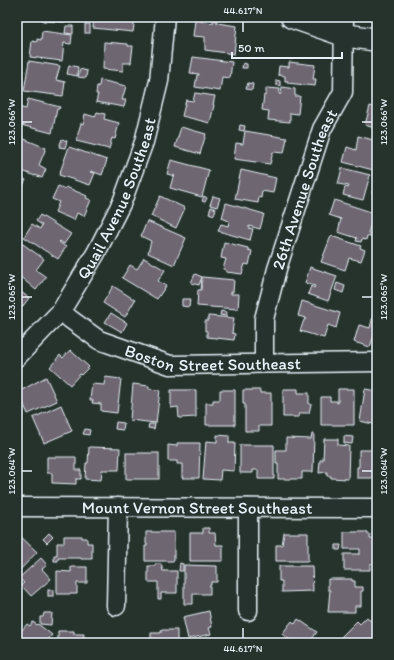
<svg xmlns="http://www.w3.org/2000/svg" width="394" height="660" font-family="Itim,sans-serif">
<rect width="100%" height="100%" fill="#26332d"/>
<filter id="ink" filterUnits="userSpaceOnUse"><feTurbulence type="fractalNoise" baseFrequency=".025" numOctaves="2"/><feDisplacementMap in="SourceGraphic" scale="8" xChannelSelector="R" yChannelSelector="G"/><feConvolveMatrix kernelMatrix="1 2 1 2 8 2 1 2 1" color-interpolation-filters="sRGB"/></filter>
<g filter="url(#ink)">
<g fill="#6e666f" stroke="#e8f1f8">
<path d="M43 17H65V22L43 21Z"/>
<path d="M94 17H135L133 32 93 28Z"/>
<path d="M195 20 213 23V20H217V23L237 26 234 54 205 50V37L193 36Z"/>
<rect x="85" y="24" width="5" height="9"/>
<path d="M66 26H73V34L65 33Z"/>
<path d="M42 31 72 35 71 44 64 43 62 61 30 57 32 41 37 42V39L41 40Z"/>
<path d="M104 42 128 44V46H133L131 63H123V71L103 69Z"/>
<path d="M193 57 232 62 230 78 222 77 220 91 195 87 197 75H199V74L190 73Z"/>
<path d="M29 61 60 66 56 80 65 82 63 96 24 91Z"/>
<path d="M289 62 315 65 313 79H316L315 86 287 83 288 81H285V76L278 75 279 66 289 67Z"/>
<path d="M243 63 247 64V68H242Z"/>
<path d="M69 65 78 67 77 76 67 74Z"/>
<path d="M80 69 87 71 86 78 78 77Z"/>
<path d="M100 80 126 86 122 100H126L124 107 96 102 98 94H96L97 86H99Z"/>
<path d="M276 80 280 81V86L276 85Z"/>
<path d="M248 83 253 84 252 90 246 89Z"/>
<path d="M282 87 295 89V96H300L298 114 290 113V122L268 120 269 111 262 110 264 95H266V88L280 89 279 94H281Z"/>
<path d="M195 93 215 96 213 105H214L210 123 182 116 186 100 193 101Z"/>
<path d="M28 99 60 107 59 109H57L52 133 17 124 18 107 26 109Z"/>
<path d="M370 106 377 108V129L365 125Z"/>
<path d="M97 112 105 114 104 119 119 123 115 139 112 138 109 149 76 141 81 123 83 124 85 114 95 117Z"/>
<path d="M240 125 245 126 244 131 239 130Z"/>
<path d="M181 127 206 134 200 154 175 147Z"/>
<path d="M245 131 287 138 284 153 273 152 270 164 234 159 236 143 243 144Z"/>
<path d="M17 136 46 148 39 165 46 169 42 178 35 175V176L17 169Z"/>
<path d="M358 136 377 141V171L343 162 347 147 356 150Z"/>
<path d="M62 139 67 141 65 148 59 147Z"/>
<path d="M69 147 107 160 102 175 91 171 90 172 95 173 90 185 59 175Z"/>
<path d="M171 160 209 170 202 197 170 188 173 177 175 176 167 174Z"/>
<path d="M342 168 370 175 363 200 343 195 345 187 348 188 349 186 338 184Z"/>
<path d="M241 170 276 178 273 193 262 191 261 198 259 197 258 203 235 199Z"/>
<path d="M17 175 26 180 17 196Z"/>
<path d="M58 186 65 189 66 187 87 196 86 198 91 200 84 216 77 213 74 220 55 212 59 202 52 199Z"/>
<path d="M375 189H377V195L376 196 373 195 372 192 373 190Z"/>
<path d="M160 196 185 208 176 228 151 216Z"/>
<path d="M204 196 207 198 205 202 202 201Z"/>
<path d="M213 196 220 198 217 207 210 205Z"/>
<path d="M334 200 374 213 368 233 373 235V238L367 236 366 240 362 239 361 242 356 241 357 238 338 232 341 219 329 215Z"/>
<path d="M226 203 264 214 260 229 249 226V228L253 229 250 240 218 231 221 224 228 226 229 221 222 218Z"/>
<path d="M211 207 216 209 214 215 209 213Z"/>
<path d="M40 215 71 234 64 244 60 241 59 242 66 247 58 259 24 237 32 224 40 229 42 225 36 221Z"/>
<path d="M147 221 186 238 174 265 148 253 151 241 141 236Z"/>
<path d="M331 236 361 246 360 248 365 250 361 261 349 258 345 270 321 262Z"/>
<path d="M20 242 44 259 36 270 46 277 36 290 17 274V246Z"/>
<path d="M224 242 248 248V250L252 251 249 265 245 264 242 274 226 272V270L223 269 226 259 221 258Z"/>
<path d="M144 258 165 270 158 281 166 286 157 299 122 278 130 265 137 269Z"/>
<path d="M310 267 337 276 328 301 308 294 311 286 314 288 315 286 305 283Z"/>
<path d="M195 274 202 277 199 285 191 283Z"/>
<path d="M202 277 234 280 233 292H231V294H239L238 309 197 306 198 290H201Z"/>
<path d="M337 283 345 286 343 293 335 290Z"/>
<path d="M113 286 135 300 125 317 103 303Z"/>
<path d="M17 289 29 298 19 311 17 309Z"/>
<path d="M182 299H190L189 307 182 306Z"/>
<path d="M302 301 340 313 336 328 328 325 324 338 300 331 304 320H305L306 318 298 316Z"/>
<path d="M221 311 226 312V316L220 315Z"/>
<path d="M111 313 127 323 122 332 105 322Z"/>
<path d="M208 316 234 318 232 333 235 334 234 340 207 337V331H205V321H208Z"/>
<path d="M373 316 377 317V332H375L370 347 354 342 359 325 370 328Z"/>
<path d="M70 350 89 367 81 375 80 374 70 385 50 367 60 355 63 358Z"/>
<path d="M46 377 57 401 28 414 18 392Z"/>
<path d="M105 377 121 379 117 413 101 411V404L92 403 93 400H90L92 384 104 385Z"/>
<path d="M133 384 149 386V389L160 390 156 423 130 420Z"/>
<path d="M283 389H298V393H309V404H311L309 413H300L299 417H283Z"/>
<path d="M338 389H354V425H321V397H330V401H337V403H338Z"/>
<path d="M365 389 377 391V425L360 421Z"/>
<path d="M171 390H196V417L179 418 178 407 171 408Z"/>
<path d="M220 390H235V425H206V403H213V400H220Z"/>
<path d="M243 390H260V393H271V426H259V431H245V404H243Z"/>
<path d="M61 405 72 431 44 443 33 418Z"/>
<path d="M116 422 124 423 123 430 115 429Z"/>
<path d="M149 424H155L154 429 148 428Z"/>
<path d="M85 429 90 430 89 435 83 434Z"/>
<path d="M312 434H314L313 472H302V479H278V464H276V450H286V438L311 439Z"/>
<path d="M217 435 229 436V443H235L234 471 221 470 220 480 203 479 206 441 217 442Z"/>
<path d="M344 436 353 437 352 444 344 443Z"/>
<path d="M324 439H338V445L349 446 348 479 331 478V476H327V472L319 473 320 460H323Z"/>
<path d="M177 443H200L199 478H182V464H177V461H168V445L177 446Z"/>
<path d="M240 445H274V479H258V470H253V473H240Z"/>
<path d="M89 447 120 448 119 470H102L101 480 85 479 86 463H88Z"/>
<path d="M359 450H377V474H374L373 478H357V467H359Z"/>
<rect x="126" y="453" width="33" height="26"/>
<path d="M47 457H76V470H81V479H76V484L52 483V473H47Z"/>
<path d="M203 528H209V533H215L216 545H223V561H190V533H203Z"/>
<path d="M146 532H174V561H145V546H147V544H146Z"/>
<path d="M344 532H367V534H370V539H377V564H370V570H344V554H360V549H344Z"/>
<path d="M17 533 37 552 17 573Z"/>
<path d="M49 533 53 537 47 543 43 539Z"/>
<path d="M284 533H308V561H276V545H282Z"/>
<path d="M64 536H82V538H87V543H92V559H81V558H58V561H54V555H57V543H64Z"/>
<path d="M336 545H341L340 550H336Z"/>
<path d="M41 558 47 565 42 569 51 579 31 596 21 585 24 583 19 578Z"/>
<path d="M180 563 183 564V571H179Z"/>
<path d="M155 564H161L163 571H177V593H161V599H158V582H148V566H155Z"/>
<path d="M184 565 217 566V582H211V585H210V594H193V604H184Z"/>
<path d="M279 566H312L313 591 282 592V581H279Z"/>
<path d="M71 567H87V583H77V594H57V571L71 572Z"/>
<path d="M328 579H352V581H355V587H363V591H361V606H355V612H328L330 590H328Z"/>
<rect x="48" y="590" width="5" height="6"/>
<path d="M209 611 212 627 209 628 211 634 188 639 183 617Z"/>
<path d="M44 613H52L51 625 40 624V617H43Z"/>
<path d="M367 617 377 628V636L372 641 374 643H347L341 637 357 621 360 624Z"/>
<path d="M298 619 317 632 309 643H294L282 634 292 621 295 624Z"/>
<path d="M33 622 37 625 38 624 52 635 45 643H26L17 636 27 624 30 626Z"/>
<path d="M161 630H177V643H151V633H161Z"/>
<path d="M58 631H74V634H84L83 643H58Z"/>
</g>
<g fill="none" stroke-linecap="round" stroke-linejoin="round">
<defs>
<g id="street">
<path id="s1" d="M61 311 70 319 99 340 170 365 377 362"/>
<path id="s2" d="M17 357 61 311 96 253 122 202 144 142 159 81 165 17"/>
<path id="s3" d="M264 363V319L277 269 322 129 343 92 344 17"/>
<path id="s4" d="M17 507 377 508"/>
<path d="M248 508V611"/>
<path d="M116 606 118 507"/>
</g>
<path id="secondary" d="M292 17 344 35 377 40"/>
</defs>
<use href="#street" stroke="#e8f1f8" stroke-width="21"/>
<use href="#secondary" stroke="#e8f1f8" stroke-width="25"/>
<use href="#street" stroke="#26332d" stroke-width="18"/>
<use href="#secondary" stroke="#26332d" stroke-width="22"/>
</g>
</g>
<path fill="none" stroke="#e8f1f8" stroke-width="1.5" d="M243 22V32M22 122H32M362 122H372M22 297H32M362 297H372M22 471H32M362 471H372M243 628V638"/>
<g text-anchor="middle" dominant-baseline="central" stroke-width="3" stroke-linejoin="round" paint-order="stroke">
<g font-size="17" fill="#e8f1f8" stroke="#26332d">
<text stroke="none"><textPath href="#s3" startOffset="180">26th Avenue Southeast</textPath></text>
<text stroke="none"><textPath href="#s2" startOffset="190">Quail Avenue Southeast</textPath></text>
<text stroke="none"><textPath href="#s1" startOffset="165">Boston Street Southeast</textPath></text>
<text stroke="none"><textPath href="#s4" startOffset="180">Mount Vernon Street Southeast</textPath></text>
</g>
</g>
<rect width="394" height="660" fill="none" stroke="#26332d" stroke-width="44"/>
<path d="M232 52v6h110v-6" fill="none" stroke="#e8f1f8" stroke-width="2"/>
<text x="238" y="52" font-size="12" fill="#e8f1f8" stroke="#26332d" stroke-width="3" paint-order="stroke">50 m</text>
<rect x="22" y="22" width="350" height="616" fill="none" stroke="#e8f1f8" stroke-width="1.5"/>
<g font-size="10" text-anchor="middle" fill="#e8f1f8">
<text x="243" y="14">44.617°N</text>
<text transform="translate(383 122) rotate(-90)" y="4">123.066°W</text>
<text transform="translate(11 122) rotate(-90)" y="4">123.066°W</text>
<text transform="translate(383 297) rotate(-90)" y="4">123.065°W</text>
<text transform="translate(11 297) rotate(-90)" y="4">123.065°W</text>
<text transform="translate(11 471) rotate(-90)" y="4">123.064°W</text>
<text transform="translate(383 471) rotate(-90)" y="4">123.064°W</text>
<text x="243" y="652">44.617°N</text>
</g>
</svg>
